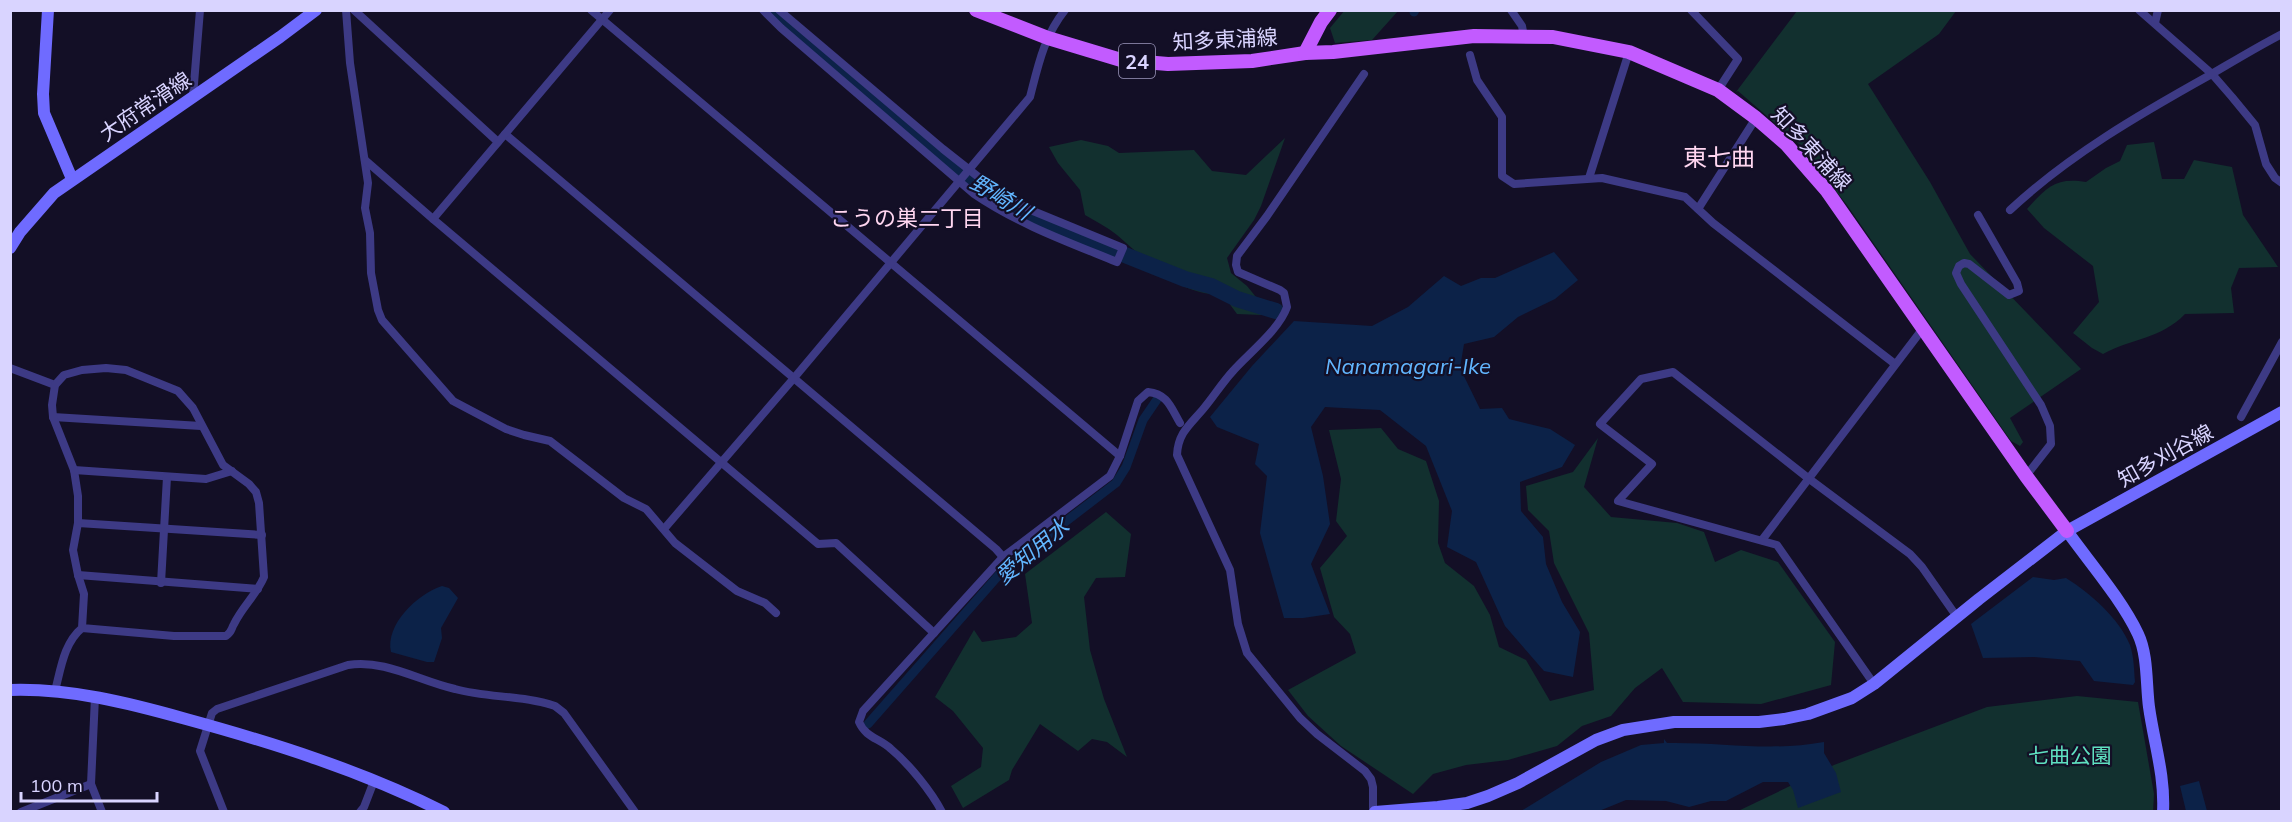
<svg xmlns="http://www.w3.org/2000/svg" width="2292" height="822" font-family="Mulish,'Noto Sans JP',sans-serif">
<rect width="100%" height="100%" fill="#130f26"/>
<g fill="#12302f">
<path d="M1345 10H1398V11L1372 40 1335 43 1330 28Z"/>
<path d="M1797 11H1956L1939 34 1868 84 1930 182 1970 254 2081 369 2010 418 2023 442 2020 446 2011 441 1847 205 1799 144 1738 91 1736 92Z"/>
<path d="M1285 138 1261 206 1254 220 1227 258 1231 273 1247 286 1256 297 1262 315 1237 314 1223 295C1177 295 1149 262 1117 235 1107 227 1095 221 1085 215L1080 190 1058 163 1049 147 1081 140 1108 146 1119 153 1194 150 1212 171 1246 175Z"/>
<path d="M2154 142 2162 179H2184L2194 160 2232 167 2243 215 2278 267 2239 268 2231 288 2234 313 2185 314C2161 339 2132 338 2103 354L2092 348 2073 333 2099 302 2093 266 2044 228 2027 209C2047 187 2056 177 2086 182L2106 168 2120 161 2127 145Z"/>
<path d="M1381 428 1398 449 1426 461 1439 501 1438 543 1445 563 1474 586 1490 615 1499 647 1526 660 1550 701 1594 690 1589 633 1554 563 1549 531 1528 510 1526 486 1573 472 1598 438 1584 487 1611 517 1677 523 1704 532 1715 562 1741 550 1778 562 1835 642 1831 685 1761 704 1683 702 1662 668 1635 688 1611 716 1582 726 1557 746 1508 760 1466 765 1433 774 1413 794 1341 746 1308 716 1288 690 1356 653 1350 634 1334 617 1320 568 1347 536 1336 521 1341 479 1329 430Z"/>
<path d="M1106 512 1131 534 1125 577 1096 578 1084 597 1090 650 1104 699 1127 757 1107 742 1092 739 1078 751 1040 724 1012 770 1009 780 963 808 951 786 981 767 983 748 953 711 935 697 974 630 982 642 1016 637 1032 623 1025 574Z"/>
<path d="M2077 696 2138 702 2154 794 2153 812H1736L1834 765 1987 707Z"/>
</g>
<g fill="#0c2248">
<path d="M1554 252 1578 280 1555 299 1518 317 1494 337 1464 344 1460 368 1480 409 1502 408 1509 419 1550 429 1575 445 1562 467 1520 482 1521 511 1543 537 1546 564 1562 602 1580 632 1573 677 1544 671 1505 626 1476 562 1447 547 1452 511 1426 446 1380 410 1325 407 1311 427 1323 476 1330 524 1311 564 1330 614 1303 618H1284L1260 533 1267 476 1255 464 1259 444 1217 427 1210 417 1252 366 1294 321 1372 326 1408 307 1444 276 1461 286 1481 278H1495Z"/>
<path d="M2033 577 2054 580 2066 578C2090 593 2119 618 2130 645 2134 657 2134 670 2135 682L2133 685 2094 681 2080 661 2034 657 1983 658 1971 624Z"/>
<path d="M442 586 449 588 458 598 441 628 442 638 434 662H427L391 652C385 625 417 594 442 586Z"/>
<path d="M1664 739 1667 743C1721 742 1770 752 1824 742V753L1836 773 1841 792 1798 808 1793 790 1788 782H1763L1726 801H1711L1689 807 1666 801 1626 800 1599 811H1521L1601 762 1641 745 1664 743Z"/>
<path d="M2199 781 2207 811H2186L2180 786Z"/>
</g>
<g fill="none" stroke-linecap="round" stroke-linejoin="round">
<g stroke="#0c2248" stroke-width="9">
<path d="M1414 12 1415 10"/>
<path d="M868 724 1005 568 1116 483 1126 467 1143 420 1158 398"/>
</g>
<path stroke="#0c2248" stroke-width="16" d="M770 10 982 190 1013 210 1060 229 1185 279 1211 286 1237 299 1276 311"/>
<g stroke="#3d3a85" stroke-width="8">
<path d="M346 10 350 63 368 183 365 208 370 233 371 273 378 310 382 320 453 401 506 429 524 435 550 441 624 498 646 509 675 543 737 591 765 603 776 613"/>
<path d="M354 10 498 142"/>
<path d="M591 10 1120 456"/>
<path d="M763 10 781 28 974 194C1018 224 1068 242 1117 262L1123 248 1033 211 1000 194 943 149 779 10"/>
<path d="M1511 10 1522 26 1524 37"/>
<path d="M1691 10 1738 59 1718 90"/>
<path d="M2139 10 2212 74 2232 97 2255 125 2266 164 2275 178 2282 183"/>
<path d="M2155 23 2158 10"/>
<path d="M1470 55 1477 80 1502 117V176L1514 184 1602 178 1685 197 1713 223 1895 364"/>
<path d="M1364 74 1267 216 1237 256 1236 265 1238 272 1280 290 1284 293 1287 307C1279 330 1249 353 1233 371 1222 383 1214 396 1204 408 1191 424 1178 432 1177 455L1230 570 1238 624 1247 653 1300 718 1317 734 1365 771 1371 779 1373 787V812"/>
<path d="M193 96 200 10"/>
<path d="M505 134 996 549 1003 557"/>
<path d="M365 160 433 219 818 544 836 543 934 633"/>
<path d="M1589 178 1629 52"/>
<path d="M1698 209 1756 118"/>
<path d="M2010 210C2069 155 2140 114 2210 75 2234 61 2257 47 2282 34"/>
<path d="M1978 215 2017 283 2019 291 2009 295 1969 264 1964 263 1959 266 1956 273 1961 284 2041 405 2050 426 2051 444 2026 476"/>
<path d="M433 219 610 10"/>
<path d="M10 368 55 385"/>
<path d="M53 417 201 426"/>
<path d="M2241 417 2282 342"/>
<path d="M74 470 206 479 232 471"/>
<path d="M78 523 262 535"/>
<path d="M664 529 794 378 1030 97C1038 66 1044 36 1065 10"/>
<path d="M1762 540 1924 327"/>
<path d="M78 575 258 589"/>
<path d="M161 583 167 477"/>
<path d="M1874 684 1777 545 1618 501 1652 464 1600 424 1641 379 1673 372 1808 478 1910 554 1922 567 1957 617"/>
<path d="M55 691C61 668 64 643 82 628L174 636H226C232 632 231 629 234 624 242 607 257 594 264 577L259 503 256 492 249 484 223 465 193 408 178 391 126 370 106 368 82 370 64 375 55 385 52 405 53 417 74 470 78 496V523L73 550 78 575 84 594 82 628"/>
<path d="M91 784 102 812"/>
<path d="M21 812 91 784 95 697"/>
<path d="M224 812 200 751 212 713 217 709 348 665C385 659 419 681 455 689 487 698 523 695 555 706L564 713 635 812"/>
<path d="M360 812 364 807 374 781"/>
<path d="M942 812C931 791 909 764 891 749 879 738 866 738 859 722L863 711 1003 557 1110 476 1120 456 1138 401 1148 392C1168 394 1171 408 1180 423"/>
</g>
<g stroke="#6f6bff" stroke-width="12">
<path d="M48 10 43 94 44 113 72 179"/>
<path d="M10 248 20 232 54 193 280 37 316 10"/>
<path d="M2067 531C2090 563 2122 600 2138 634 2148 655 2146 684 2149 707 2154 743 2165 775 2163 812"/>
<path d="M10 690C70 688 129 703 186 719 274 743 362 771 444 812"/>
<path d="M1375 812 1438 807 1467 803 1488 796 1518 783 1596 740 1623 730 1674 722H1759L1784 719 1808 714 1852 698 1874 684 1979 599 2067 531 2282 412"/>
</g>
<g stroke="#c25bff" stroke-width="14">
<path d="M976 10 1048 38 1121 60 1168 64 1252 61 1305 53 1333 52 1474 36 1553 37 1629 52 1718 90 1756 118 1786 144 1827 191 2026 476 2067 531"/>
<path d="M1305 53 1321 22 1330 10"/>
</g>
</g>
<g text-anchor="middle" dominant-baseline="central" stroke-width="4.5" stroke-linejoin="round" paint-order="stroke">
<rect fill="#130f26" stroke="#9e99be" stroke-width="1.5" x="1119" y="44" width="36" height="34" rx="4.5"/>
<g font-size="20" font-weight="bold" fill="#d9d4ff">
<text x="1137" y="61">24</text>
</g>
<g font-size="21" fill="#d9d4ff" stroke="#130f26">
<text transform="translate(1225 39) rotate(-3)">知多東浦線</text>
<text transform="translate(145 106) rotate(-34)">大府常滑線</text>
<text transform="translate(1812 148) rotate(47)">知多東浦線</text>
<text transform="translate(2165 455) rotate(-29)">知多刈谷線</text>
</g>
<g font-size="21" fill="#5fe0c0" stroke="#130f26">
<text x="2070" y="755">七曲公園</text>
</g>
<g font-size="22" font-style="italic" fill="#62b6ff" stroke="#130f26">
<text transform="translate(1001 197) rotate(31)">野崎川</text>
<text x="1408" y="366">Nanamagari-Ike</text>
<text transform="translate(1032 551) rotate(-40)">愛知用水</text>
</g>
<g font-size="22" fill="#ffd6f0" stroke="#130f26">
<text x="907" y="218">こうの巣二丁目</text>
</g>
<g font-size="24" fill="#ffd6f0" stroke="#130f26">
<text x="1719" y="157">東七曲</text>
</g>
</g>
<rect width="2292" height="822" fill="none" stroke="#d9d4ff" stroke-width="24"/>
<path d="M21 792v9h136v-9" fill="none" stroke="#d9d4ff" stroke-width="3"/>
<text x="30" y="792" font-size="18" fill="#d9d4ff" stroke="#130f26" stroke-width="4.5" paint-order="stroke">100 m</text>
</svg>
